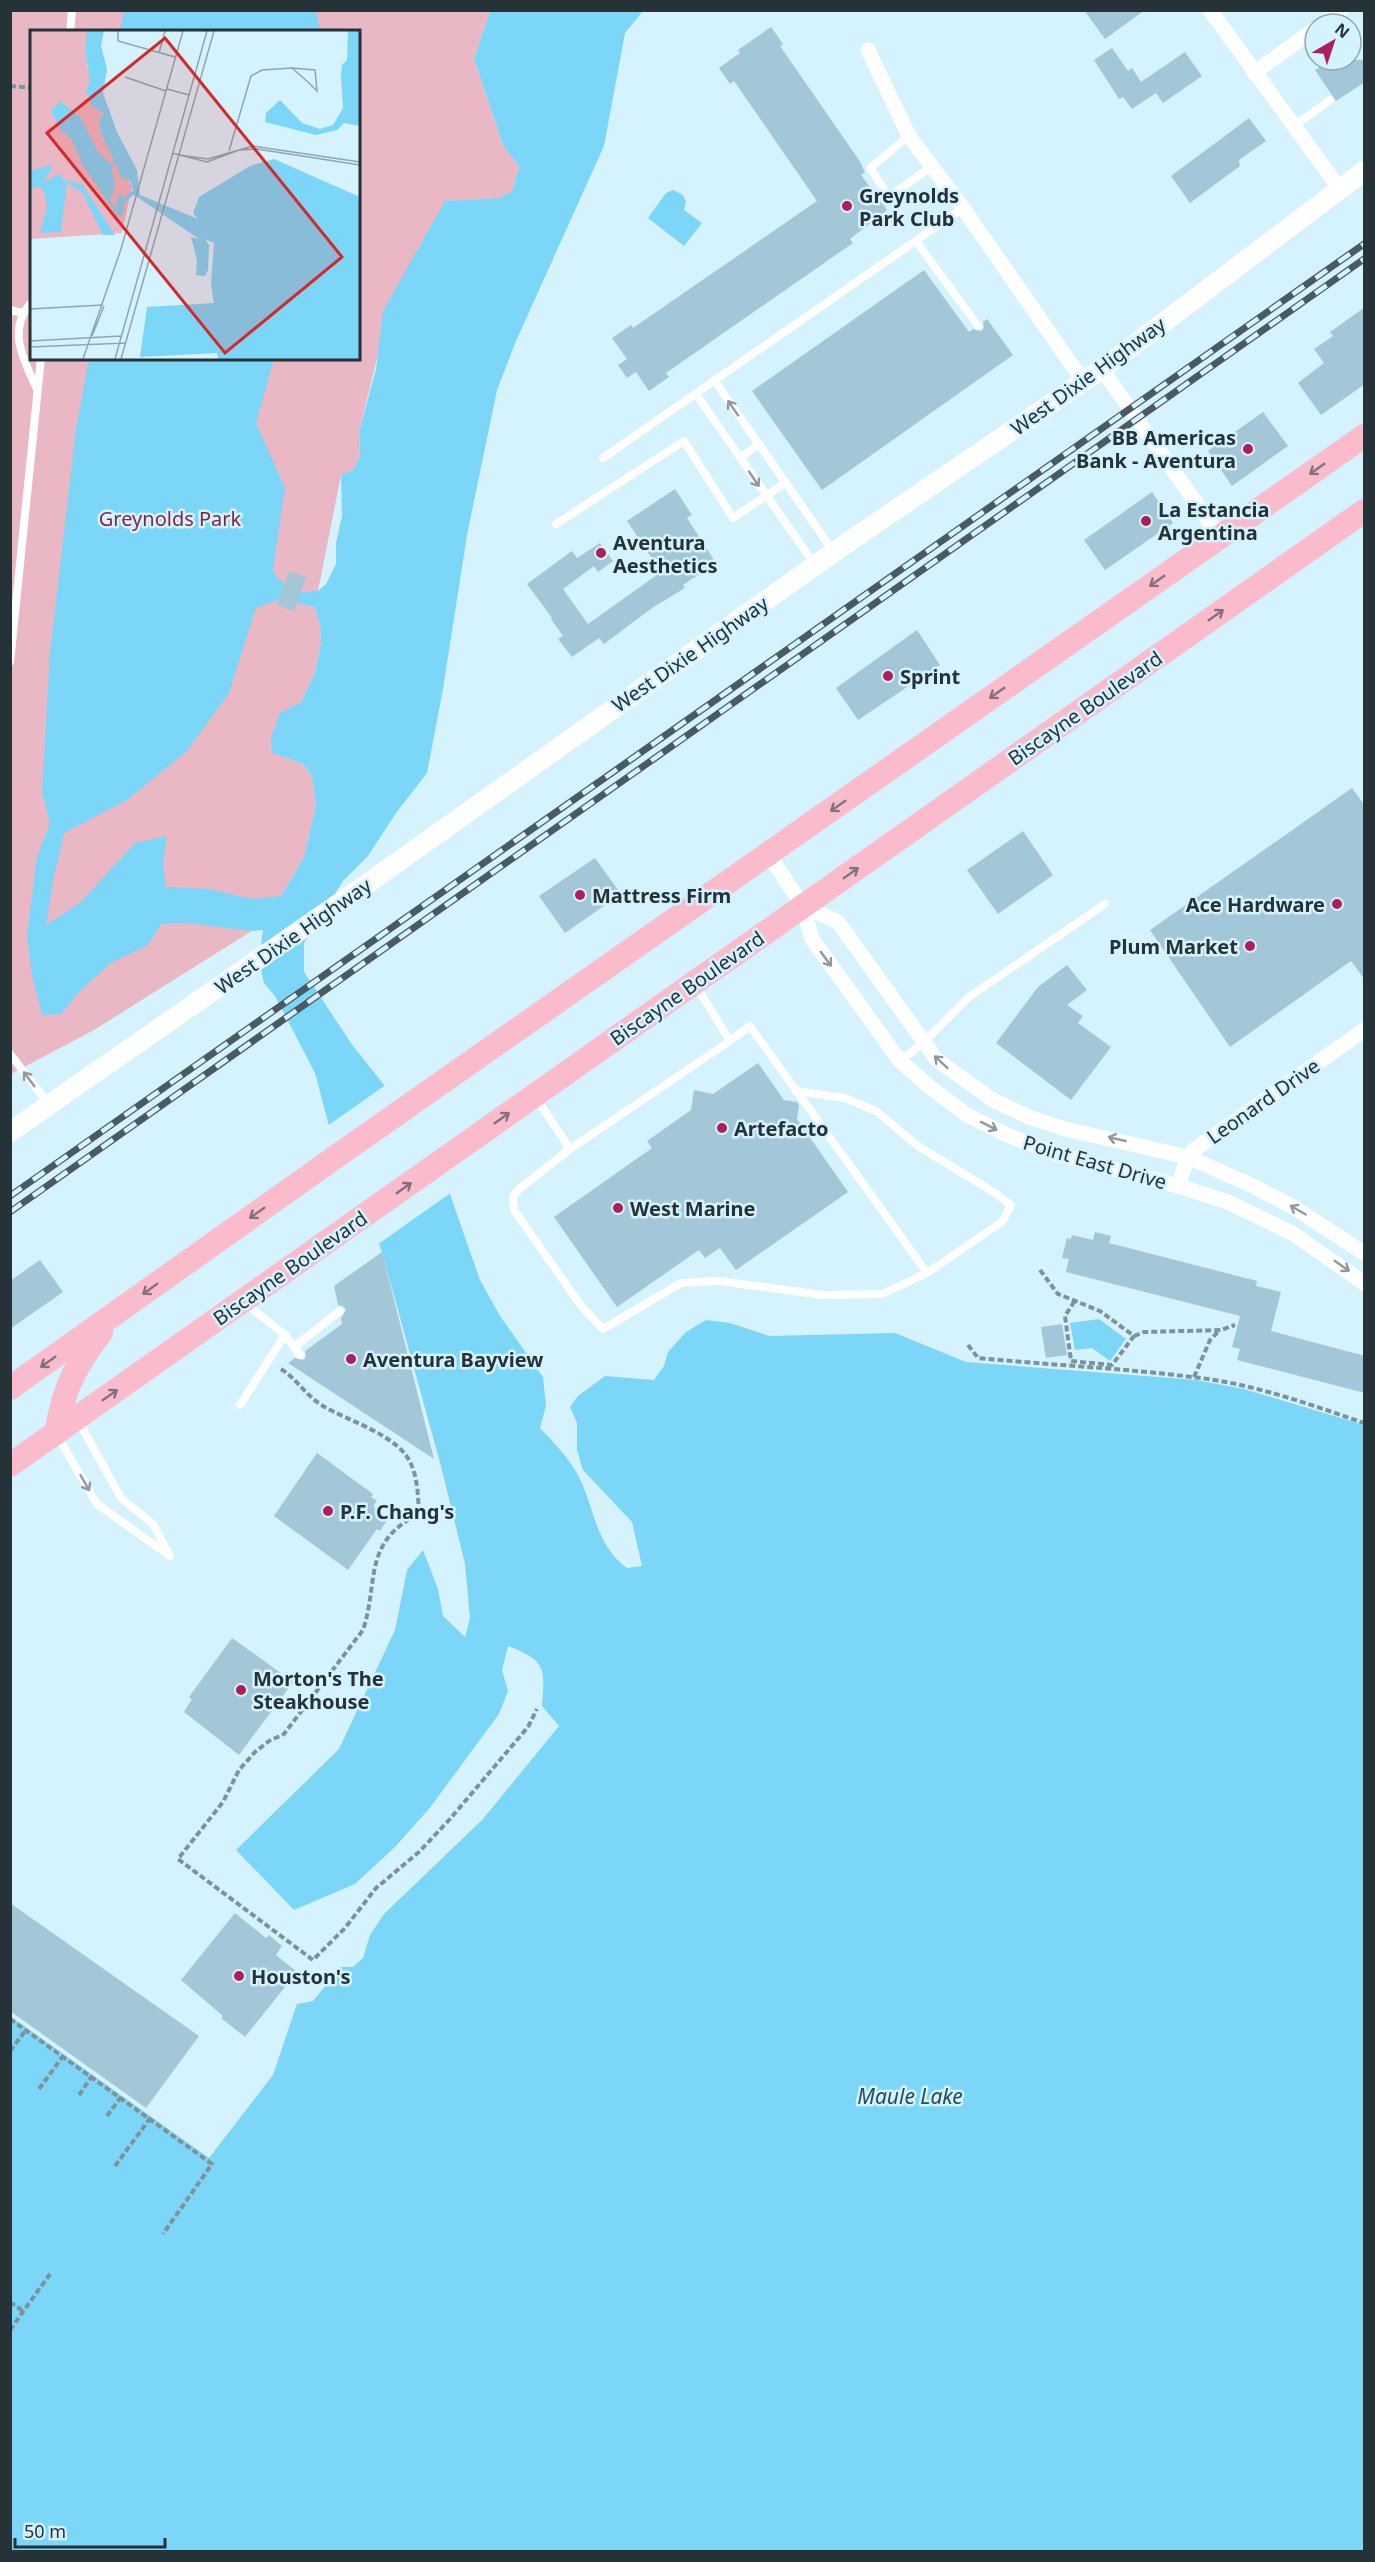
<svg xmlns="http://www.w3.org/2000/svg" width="1375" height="2562" font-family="'Noto Sans',sans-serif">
<rect width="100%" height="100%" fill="#d5f2ff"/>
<path fill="#eab8c4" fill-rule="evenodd" d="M11 11H490L474 59 503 145 519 167 512 191 499 198 445 201 380 346 359 432 360 456 354 469 341 475 315 606 320 625 321 642 315 673 301 702 280 713 273 753 303 764 312 776 316 805 304 857 266 922 94 1030 11 1074ZM32 32H358V358H32Z"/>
<g fill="#7cd6f8" fill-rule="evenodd">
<path d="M124 10 316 11 320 31H120Z"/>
<path d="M490 11H643L625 33 604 146 516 341 497 390 467 535 443 689 427 773 396 813 368 856 343 881 304 943V972L353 1046 404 1110 439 1163 480 1280 500 1316 543 1377 546 1406 540 1428C553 1442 569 1458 578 1475 595 1508 595 1545 627 1568L642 1566 632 1522 583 1470 577 1450V1423L570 1407 578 1396 605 1376 654 1380 664 1366 668 1352 686 1332 706 1320 730 1323 769 1336 895 1333 966 1362 1196 1380 1244 1389 1364 1425V2551H11L10 2016 209 2158 273 2075 297 2004 313 2001 341 1967H353L363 1958 370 1935 384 1914 483 1819 559 1726 542 1706C545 1667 546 1661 508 1646L502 1670 508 1691 499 1714 429 1809 395 1847 355 1884 294 1910 236 1850 339 1749 395 1630 407 1570 423 1550 438 1589 443 1616 465 1637 470 1618 465 1564 441 1466 383 1256 369 1212 337 1156 315 1073 275 996 264 983 259 960 263 930 252 931 187 923 161 924 148 945 111 963 80 991 61 1014 42 1015 32 975 27 935 37 857 50 823 42 792 50 652 76 429 89 359H274L256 423 285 488 273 570 278 579 301 592 318 591 326 584 336 564V543L342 516 341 475 354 469 360 456 359 432 376 369 383 311 445 201 499 198 512 191 519 167 503 145 474 59ZM280 599 315 607 320 625 321 642 315 673 301 702 280 713 271 737 272 753 303 764 312 776 316 805 304 857 281 896 252 899 209 889 166 887 163 864 167 836 135 843 80 903 46 925 53 881 64 833 127 800 187 751 229 693 256 608Z"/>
<path d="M673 190 683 195 686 202 684 210 702 223 684 246 648 218 666 193Z"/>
<path d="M1099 1319 1126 1339 1110 1361 1092 1348 1075 1350 1070 1323Z"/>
</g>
<path fill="#d5f2ff" d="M387 1084 407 1108 441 1161 452 1192 377 1245 367 1214 334 1157 326 1127Z"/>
<g fill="#a3c7d6">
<path d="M1084 10H1145L1105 39Z"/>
<path d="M771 27 783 44 780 46 859 160 865 172 861 175 887 210 850 239 853 243 666 373 669 377 649 391 636 372 627 378 618 365 627 359 612 338 631 325 633 328 817 201 734 81 730 84 719 68 740 53 738 50Z"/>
<path d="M1112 48 1128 71 1132 68 1141 82 1185 52 1202 76 1163 103 1156 93 1132 109 1123 97 1119 99 1094 60Z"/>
<path d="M1331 60H1365V82L1336 101 1315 70Z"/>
<path d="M1249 118 1266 141 1239 160 1240 166 1190 203 1171 176Z"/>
<path d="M924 270 969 332 973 329 981 331 984 328 983 322 987 319 1013 355 822 490 752 391Z"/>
<path d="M1365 307V384L1321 415 1298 383 1324 363 1314 349 1333 336 1330 332Z"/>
<path d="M1263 412 1288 446 1232 486 1208 451Z"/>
<path d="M675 489 692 515 687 518 716 563 683 585 685 588 652 608 604 644 599 638 572 657 558 639 563 636 551 619 552 618 527 584 572 551 577 558 600 543 613 561 598 572 594 566 563 589 588 624 661 572 627 521Z"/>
<path d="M1152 492 1173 523 1105 570 1084 540Z"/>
<path d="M289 571 306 577 294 611 277 605Z"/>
<path d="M917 630 940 665 858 720 836 688Z"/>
<path d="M1352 788 1365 806V980L1351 961 1230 1047 1150 930Z"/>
<path d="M1023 831 1053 875 998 914 967 870Z"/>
<path d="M595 858 621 894 565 933 539 896Z"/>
<path d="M1067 965 1087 990 1067 1005 1083 1016 1078 1023 1111 1047 1071 1100 996 1043 1038 987Z"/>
<path d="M758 1063 784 1100 797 1102 799 1105 797 1119 848 1192 736 1270 720 1248 705 1258 699 1250 617 1307 554 1217 652 1148 647 1141 691 1110 694 1090 713 1094Z"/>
<path d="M1095 1232 1111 1236 1109 1243 1257 1281 1256 1286 1281 1292 1271 1331 1365 1356V1393L1237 1360 1240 1349 1232 1347 1240 1316 1066 1272 1069 1259 1062 1258 1067 1238 1071 1239 1072 1235 1093 1240Z"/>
<path d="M382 1252 434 1459 288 1363 295 1358 303 1360 306 1357 305 1351 342 1324 341 1318 346 1310 343 1306 338 1305 334 1286Z"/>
<path d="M40 1260 63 1292 10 1329V1281Z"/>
<path d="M1062 1324 1067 1355 1046 1358 1041 1327Z"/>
<path d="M317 1453 373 1494 371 1497 377 1501 373 1506 388 1519 380 1531 377 1529 348 1570 274 1516Z"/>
<path d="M232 1638 293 1682 239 1755 184 1712 192 1699 189 1697Z"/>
<path d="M10 1903 199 2036 146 2108 10 2011Z"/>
<path d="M235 1913 266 1938 269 1935 282 1946 276 1955 297 1972 245 2037 221 2018 223 2016 181 1980Z"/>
</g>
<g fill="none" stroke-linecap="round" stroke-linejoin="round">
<g stroke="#7d939c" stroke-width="4" stroke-dasharray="6 3" stroke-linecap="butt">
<path d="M10 86 32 88"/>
<path d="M1040 1270 1058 1294 1100 1311 1134 1336 1112 1365 1071 1361 1065 1316 1074 1302"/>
<path d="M1134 1336 1144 1332 1221 1330 1235 1325"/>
<path d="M968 1345 978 1358C1049 1365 1121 1368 1192 1377 1251 1383 1309 1404 1364 1423"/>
<path d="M281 1369C297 1379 306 1396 323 1406 348 1421 399 1435 411 1464 418 1479 418 1498 419 1514 362 1542 379 1582 363 1630L284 1734 269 1741 255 1752 239 1770 223 1802 178 1859 313 1960 345 1928 376 1888 419 1852 450 1819 528 1727 537 1709"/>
<path d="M1194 1377 1210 1340 1220 1330"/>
<path d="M10 2019 212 2164 163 2234"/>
<path d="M10 2051 26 2030"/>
<path d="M39 2089 63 2056"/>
<path d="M79 2095 92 2076"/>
<path d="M107 2116 121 2097"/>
<path d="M115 2166 151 2117"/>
<path d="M10 2302 24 2312"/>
<path d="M10 2330 50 2274"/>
</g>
<g stroke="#fff" stroke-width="8">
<path d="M70 32 72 10"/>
<path d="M1293 127 1330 100"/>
<path d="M909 136 870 168 889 197 931 167"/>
<path d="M916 241 978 326"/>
<path d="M32 302C6 329 24 361 37 389"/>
<path d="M10 310 23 313"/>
<path d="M715 381 833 551"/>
<path d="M696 394 815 565"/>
<path d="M603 458 963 208"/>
<path d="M740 458 759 444"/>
<path d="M556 524 684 441 733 518 785 483"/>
<path d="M10 662 41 358"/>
<path d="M10 1054 48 1103"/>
<path d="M900 1061 923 1043 969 997 1105 904"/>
<path d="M796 1091 845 1098 876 1111 918 1146 995 1193 1011 1205 1002 1222 927 1273"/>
<path d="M536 1098 570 1149 730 1041 695 984"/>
<path d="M570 1149 519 1189 513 1196 514 1210 582 1307 603 1329 681 1283 719 1281 823 1295 882 1294 927 1273 750 1026 730 1041"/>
<path d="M245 1303 285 1335 300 1355"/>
<path d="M294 1347 340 1311"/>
<path d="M240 1405 285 1335"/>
<path d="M78 1420 121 1498 153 1524 169 1555"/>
<path d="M57 1435 97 1504 170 1556"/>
</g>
<g stroke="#fff" stroke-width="15">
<path d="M1210 10 1339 188"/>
<path d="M1322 24 1341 10"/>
<path d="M868 50 909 136 963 208 1083 381"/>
<path d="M1254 73 1315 29"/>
<path d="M1102 369 1220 537"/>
<path d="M768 854 803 906 812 939 900 1061 931 1088 967 1115 1007 1135 1056 1154 1178 1186 1228 1202 1292 1233 1364 1283"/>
<path d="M803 906 838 922 937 1060 993 1100 1029 1117 1065 1129 1188 1157 1253 1186 1293 1207 1364 1253"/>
<path d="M1178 1186 1188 1157 1194 1150 1364 1030"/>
</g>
<path stroke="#fff" stroke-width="20" d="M10 1132 364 886 834 552 1102 369 1364 171"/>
<g stroke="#fabccd" stroke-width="24">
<path d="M10 1388 337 1156 1364 436"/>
<path d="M56 1433C65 1385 73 1371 101 1332"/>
<path d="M10 1465 1364 511"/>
</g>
<defs>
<g id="rail">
<path d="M10 1196 1364 244"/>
<path d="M10 1212 1364 259"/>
</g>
</defs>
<use href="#rail" stroke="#495a62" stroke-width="7"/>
<use href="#rail" stroke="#d5f2ff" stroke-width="4.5" stroke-dasharray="14" stroke-linecap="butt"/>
</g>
<defs><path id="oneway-shaft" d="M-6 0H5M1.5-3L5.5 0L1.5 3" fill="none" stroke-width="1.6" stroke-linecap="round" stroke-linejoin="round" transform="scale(1.5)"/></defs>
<g stroke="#92999c">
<use href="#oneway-shaft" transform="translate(733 408) rotate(-125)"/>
<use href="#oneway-shaft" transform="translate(754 479) rotate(56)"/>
<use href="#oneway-shaft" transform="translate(826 959) rotate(54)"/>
<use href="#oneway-shaft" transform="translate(941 1062) rotate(-137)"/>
<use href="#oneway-shaft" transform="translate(29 1079) rotate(-127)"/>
<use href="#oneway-shaft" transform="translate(989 1126) rotate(27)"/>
<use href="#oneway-shaft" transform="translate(1117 1139) rotate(-167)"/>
<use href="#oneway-shaft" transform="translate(1298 1210) rotate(-150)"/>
<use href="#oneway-shaft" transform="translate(1342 1266) rotate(35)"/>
<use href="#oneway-shaft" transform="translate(85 1483) rotate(60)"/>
</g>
<g stroke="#85717c">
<use href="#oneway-shaft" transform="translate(1317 469) rotate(145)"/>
<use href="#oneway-shaft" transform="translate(1157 581) rotate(145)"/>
<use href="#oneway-shaft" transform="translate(1216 615) rotate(-35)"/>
<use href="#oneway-shaft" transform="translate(997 693) rotate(145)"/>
<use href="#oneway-shaft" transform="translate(838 806) rotate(145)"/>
<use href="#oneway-shaft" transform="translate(851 873) rotate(-35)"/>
<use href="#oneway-shaft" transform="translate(502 1118) rotate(-35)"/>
<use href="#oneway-shaft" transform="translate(404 1188) rotate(-36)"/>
<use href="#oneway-shaft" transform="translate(257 1213) rotate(145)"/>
<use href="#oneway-shaft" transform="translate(150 1289) rotate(144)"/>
<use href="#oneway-shaft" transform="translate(48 1362) rotate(145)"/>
<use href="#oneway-shaft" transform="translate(110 1395) rotate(-35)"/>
</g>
<g fill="#ad1f59" stroke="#d5f2ff" stroke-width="2">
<circle cx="847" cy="206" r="6"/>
<circle cx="1248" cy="449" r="6"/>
<circle cx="1146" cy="521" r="6"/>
<circle cx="601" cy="553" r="6"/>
<circle cx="888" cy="676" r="6"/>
<circle cx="580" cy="895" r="6"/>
<circle cx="1337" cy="904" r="6"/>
<circle cx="1250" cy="946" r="6"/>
<circle cx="722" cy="1128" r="6"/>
<circle cx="618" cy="1208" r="6"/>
<circle cx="351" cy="1359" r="6"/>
<circle cx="328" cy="1511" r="6"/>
<circle cx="241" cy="1690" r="6"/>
<circle cx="239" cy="1976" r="6"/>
</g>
<g text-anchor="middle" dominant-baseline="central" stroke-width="5" stroke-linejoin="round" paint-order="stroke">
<g font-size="20" font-weight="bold" fill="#253339" stroke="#d5f2ff" text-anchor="start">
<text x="859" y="195">Greynolds<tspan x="859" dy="23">Park Club</tspan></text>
<text x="1236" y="437" text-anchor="end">BB Americas<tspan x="1236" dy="23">Bank - Aventura</tspan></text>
<text x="1158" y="509">La Estancia<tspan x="1158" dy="23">Argentina</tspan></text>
<text x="613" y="542">Aventura<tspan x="613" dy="23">Aesthetics</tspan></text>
<text x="900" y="676">Sprint</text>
<text x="592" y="895">Mattress Firm</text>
<text x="1325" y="904" text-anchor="end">Ace Hardware</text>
<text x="1238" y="946" text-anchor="end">Plum Market</text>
<text x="734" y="1128">Artefacto</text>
<text x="630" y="1208">West Marine</text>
<text x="363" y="1359">Aventura Bayview</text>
<text x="340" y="1511">P.F. Chang's</text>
<text x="253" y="1678">Morton's The<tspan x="253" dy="23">Steakhouse</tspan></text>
<text x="251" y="1976">Houston's</text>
</g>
<g font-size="20" fill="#253339" stroke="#d5f2ff">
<text transform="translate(1088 376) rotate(-36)">West Dixie Highway</text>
<text transform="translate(690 654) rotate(-35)">West Dixie Highway</text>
<text transform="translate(1085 708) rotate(-35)">Biscayne Boulevard</text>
<text transform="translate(293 936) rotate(-35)">West Dixie Highway</text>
<text transform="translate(687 988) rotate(-35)">Biscayne Boulevard</text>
<text transform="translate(1263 1101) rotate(-35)">Leonard Drive</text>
<text transform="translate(1095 1162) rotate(16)">Point East Drive</text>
<text transform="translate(290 1268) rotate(-35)">Biscayne Boulevard</text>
</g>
<g font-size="20" fill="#822646" stroke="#d5f2ff">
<text x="170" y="518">Greynolds Park</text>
</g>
<g font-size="21" font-style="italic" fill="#244c5b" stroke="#d5f2ff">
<text x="910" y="2096">Maule Lake</text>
</g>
</g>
<g transform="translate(30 30)">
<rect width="330" height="330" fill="#d5f2ff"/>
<path d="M0 1H57V36L74 84 69 90 71 103 102 156 92 203 0 209Z" fill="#eab8c4"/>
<path d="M57 1H74L71 16 77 39 73 63 87 102 107 140 110 165 168 189 163 183 169 167 220 136 244 129 330 167V329H188L187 323 110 327 117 277 184 273 181 254 184 213 175 209 179 215 178 240 175 246 166 245 167 230 161 207 169 209 104 165 95 171 92 186 87 185 53 135 41 108 31 101 21 81 30 71 51 88 68 122 80 133 85 132 71 103 69 90 74 84 62 76 56 61 60 50 55 21ZM86 133 91 148 100 150 103 160 93 168 89 163 85 179 80 170 85 155 81 137ZM318 1H330V96L314 93 307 100 286 105 235 92 236 83 250 70 272 93 290 99 303 95 313 78 311 46 312 35 317 30ZM20 135 23 136 13 153 29 144 34 150 52 154 85 205H73L52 162 37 153 31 202 10 203 17 176 14 161 9 156 3 158 0 171V141Z" fill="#7cd6f8" fill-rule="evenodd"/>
<path fill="none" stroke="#8fa6b0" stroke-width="1.5" d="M88 1V11L145 27M129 23 135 1M262 38 285 40 287 61 279 53ZM95 47 136 61M137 59 159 65M199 121 221 46 232 40 262 38M142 123 177 132 209 120 227 119 330 135M149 125 178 129 223 116 330 132M0 279 73 275M62 306 74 276M0 311 91 306M0 317 96 313M53 329 91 219 153 1M85 329 177 1M91 329 184 1"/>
<path fill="#d62828" fill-opacity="0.15" stroke="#d62828" stroke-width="3" d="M135 8 312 227 195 323 17 103Z"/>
<rect width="330" height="330" fill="none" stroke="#253339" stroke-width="3"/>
</g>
<rect width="1375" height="2562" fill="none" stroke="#253339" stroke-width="24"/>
<g transform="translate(1333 42) rotate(39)"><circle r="28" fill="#d5f2ff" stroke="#8fa6b0" stroke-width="1.5"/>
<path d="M0-4.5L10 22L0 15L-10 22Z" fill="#ad1f59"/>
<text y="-9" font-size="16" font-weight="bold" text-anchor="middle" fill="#253339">N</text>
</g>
<path d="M15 2538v9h150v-9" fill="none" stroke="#253339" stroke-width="3"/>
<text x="24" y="2538" font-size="18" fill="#253339" stroke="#d5f2ff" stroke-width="4.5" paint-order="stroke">50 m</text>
</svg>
